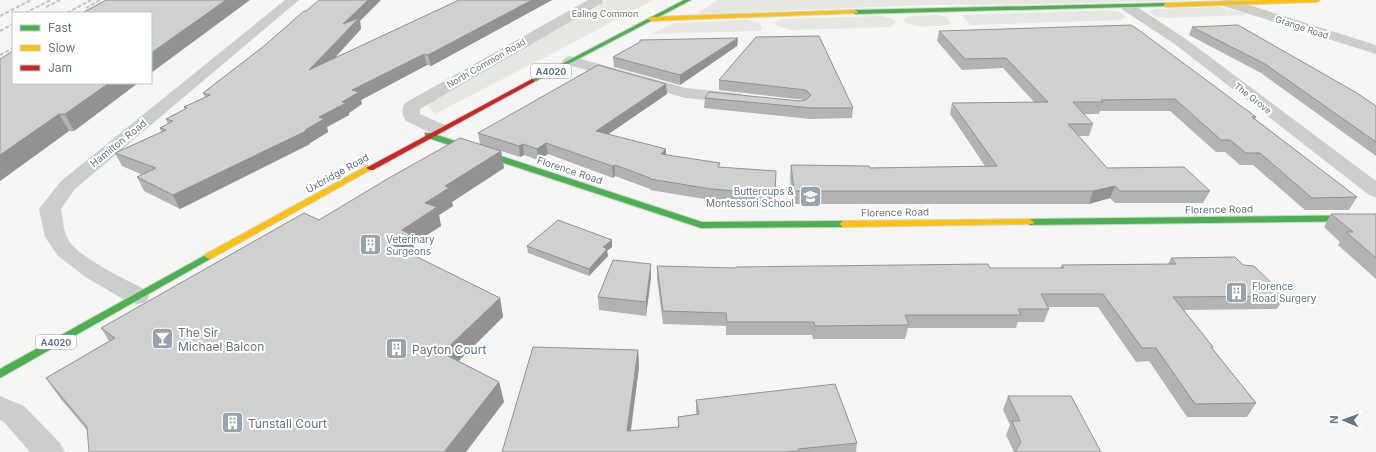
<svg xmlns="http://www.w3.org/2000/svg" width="1376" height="452" font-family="Inter,sans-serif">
<rect width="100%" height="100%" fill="#f5f5f3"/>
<g fill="#e4e8e1">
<path d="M606 0H653L559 50 435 114 428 105 445 93Z"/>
<path d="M718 0H1189L1042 4 926 5 701 14 699 12Z"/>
<path d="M1219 7 1243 13 1246 15 1166 18 1155 16 1148 12 1153 9Z"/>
<path d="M1110 10 1120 12 1126 17 1121 20 971 25 961 15Z"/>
<path d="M939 15 946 17 951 23 949 25C934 26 917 29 905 22L903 19 911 16Z"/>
<path d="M882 16 891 18 895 21V24L890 27 791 30 777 26 775 22 782 19Z"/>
<path d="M747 20 760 23 762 29 757 31 651 34 674 23Z"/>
</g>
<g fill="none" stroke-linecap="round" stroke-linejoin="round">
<defs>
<g id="fast">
<path d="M684 0H691L534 82H530L529 81Z"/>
<path d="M1166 3 1169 5 1168 6 855 14 852 12 855 10Z"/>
<path d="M425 133H431L702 222 843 221 847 224 843 227 701 228 425 137Z"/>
<path d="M1376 215V221L1030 225 1026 222 1030 219Z"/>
<path d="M209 253 214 256 212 258 0 378V369Z"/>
</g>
<g id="slow">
<path d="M1269 0H1320L1317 2 1166 7 1163 5 1166 3Z"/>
<path d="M855 10 858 12 857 13 651 21 648 19 651 17Z"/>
<path d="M367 166H370L374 168 212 258 209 259 204 256 206 254Z"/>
<path d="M1030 219 1034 222 1033 224 843 227 839 224 843 221Z"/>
</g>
<path id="jam" d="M532 79 534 80V82L373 170H370L366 168Z"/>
</defs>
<use href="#fast" stroke="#d1d3d3" stroke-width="2"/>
<use href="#slow" stroke="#d1d3d3" stroke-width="2"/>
<use href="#jam" stroke="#d1d3d3" stroke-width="2"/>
<g fill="#cccece" fill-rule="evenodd">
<path d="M285 0H299L75 189 61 209C63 219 63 230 68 239 77 257 127 280 146 290L149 296 146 302 137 304 128 302 87 278 58 256 45 237 39 209 61 181Z"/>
<path d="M588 0H603L602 3 420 109V114L445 125 448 129 445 133C432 136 418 126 406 121 402 115 401 109 405 103Z"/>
<path d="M1223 0H1233L1376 45V54L1223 6 1221 3Z"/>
<path d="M1128 3 1133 4 1186 39 1376 181V197L1369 195 1176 45 1123 10 1121 7 1123 4Z"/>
<path d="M570 56 686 88 736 93 742 94 744 98 742 102 736 103 685 98 565 64 562 61 565 58Z"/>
<path d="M0 396 24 406 60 443 65 452H30L4 422 0 420Z"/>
</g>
<use href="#fast" fill="#4caf50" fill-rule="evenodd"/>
<use href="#slow" fill="#ffc107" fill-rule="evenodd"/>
<use href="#jam" fill="#c62828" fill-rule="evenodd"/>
<g stroke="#c2c4c4" stroke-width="2" stroke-dasharray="4 2" stroke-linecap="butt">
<path d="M46 7 60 0"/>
<path d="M86 8 100 0"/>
<path d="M25 13 51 0"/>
<path d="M67 13 91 0"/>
<path d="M0 16 31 0"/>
<path d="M0 31 13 24"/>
<path d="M0 55 13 48"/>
</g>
</g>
<g fill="#b2b3b3">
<path d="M459 0H552L431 66 427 65 361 100 362 104 349 113V115L327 127 328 132 310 143V144L180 209 144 191 137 177 143 175 122 166 115 153 161 132 160 128 168 124 166 119 185 109 184 107 205 97 203 93 264 46 306 11 360 21 361 29 335 58Z"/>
<path d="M1192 27 1376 106V156L1261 73 1189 35Z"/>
<path d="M939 31 1256 117 1255 119 1357 197 1349 210H1305L1253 165H1240L1225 152H1216L1170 111H1100L1099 114H1084L1093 124 1089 136H1078L1107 168 1210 191 1203 203H1115L1110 198 1089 204H793L790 178 791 165 870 168 985 166 950 114 952 103 1034 102 1003 68 962 70 937 41Z"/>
<path d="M756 37 853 108 852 118 811 119 704 108 705 98 800 101 806 100H805L719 90V80Z"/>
<path d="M738 38 737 46 680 85 614 67 613 57 640 42Z"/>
<path d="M0 59 138 83 74 131H69L0 181Z"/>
<path d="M666 84 667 94 608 134 666 155 720 167 775 194 774 206 711 200 650 190V189L615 176 613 178 548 154 538 160 524 155 520 157 501 151 504 168 452 202 453 206 439 215 441 226 413 244 415 252 412 255 500 298 503 317 459 361 499 382 504 402 87 430 60 398 46 378 109 341 101 328 319 220 480 144 478 133Z"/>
<path d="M1331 214H1376V279L1338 245 1340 242 1324 227Z"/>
<path d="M612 240V247L607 251 608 256 589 276 528 253 527 246Z"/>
<path d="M1171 258 1243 265 1285 296 1277 309 1184 310 1213 347 1212 349 1256 403 1247 417H1187L1149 361 1136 362 1098 307H1048L1049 309 1044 322H1018L1016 328H908L905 339H813L812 335H726V326L663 324 657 279V266L736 268H1060L1062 265 1168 264Z"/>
<path d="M651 264V277L646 316 599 310 598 297Z"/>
<path d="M638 350 639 367 631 431 678 427V417L696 415V400L857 443 856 452H502Z"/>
<path d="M1008 396 1101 452H1014L1006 435 1010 425 1003 410Z"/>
</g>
<g fill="#919292">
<path d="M226 0H250L151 73V53Z"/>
<path d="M368 0H381L360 21 361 29 313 81 309 70 343 24Z"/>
<path d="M532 0H552L431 66 428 55Z"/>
<path d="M738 38 737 46 680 85V75Z"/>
<path d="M424 54 427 65 361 100 362 104 349 113V115L327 127 328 132 310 143V144L180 209 173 195 305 130 319 117 342 102 352 90Z"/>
<path d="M109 83H138L74 131 65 114Z"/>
<path d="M666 84 667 94 597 142 596 131Z"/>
<path d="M59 114 69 131 0 181V155Z"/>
<path d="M546 143 548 154 538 160 537 149Z"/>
<path d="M523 144 524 155 520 157 519 146Z"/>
<path d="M666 149V160L661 154Z"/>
<path d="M501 151 504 168 452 202 453 206 439 215 441 226 413 244 415 252 398 264 393 245 402 230 425 203 445 186Z"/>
<path d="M615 165V176L613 178 612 166Z"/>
<path d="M1115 186 1110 198 1089 204 1093 191Z"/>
<path d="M612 240V247L607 251 608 256 589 276V269L603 247Z"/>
<path d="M651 264V277L646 316V302Z"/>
<path d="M500 298 503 317 447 372 442 353Z"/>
<path d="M638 350 639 367 628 448 627 431Z"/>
<path d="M499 382 504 402 466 452H444Z"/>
</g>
<g fill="#cfd0d0" stroke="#919292">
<path d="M106 0H226L151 53V13H82Z"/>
<path d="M319 0H368L343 24 359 18 309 70 459 0H532L428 55 424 54 352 90 359 92 342 102 346 103 319 117 324 119 305 130 306 131 173 195 137 177 156 168 115 153 166 130 160 128 173 121 166 119 187 108 184 107 210 95 203 93 264 46 304 11H306Z"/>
<path d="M1131 25 1136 28 1256 117H1252L1357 197 1312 198 1260 153H1246L1230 140H1221L1175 99 1101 100 1103 102H1073L1093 124H1068L1107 168 1184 167 1210 191H1120L1115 186 1093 191H794L791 165 869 166 870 168 997 166 952 103 1048 102 1006 58 965 59 939 31Z"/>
<path d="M1238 25 1357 93 1376 106V142L1265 64 1192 27Z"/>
<path d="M819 36 853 108H812L705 98 709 92 800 101 806 100 811 95 806 90 719 80 756 37Z"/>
<path d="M738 38 680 75 613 57 640 42V40Z"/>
<path d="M13 51V83H109L65 114H59L0 155V59Z"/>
<path d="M598 65 666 84 596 131 666 149 661 154 720 163 718 167 776 171 775 194 711 189 650 179V178L615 165 612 166 546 143 537 149 523 144 519 146 478 133Z"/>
<path d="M460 138 501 151 445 186 449 188 425 203 437 207 402 230 410 234 393 245 500 298 442 353 499 382 444 452H89L87 427 46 378 115 338 101 328 304 213 319 220 389 178Z"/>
<path d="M1331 214H1376V258L1346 232H1353Z"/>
<path d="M558 220 612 240 603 247 607 249 589 269 527 246Z"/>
<path d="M1235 257 1243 265 1254 266 1285 296 1173 297 1213 347H1211L1256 403 1195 404 1156 348H1142L1103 294H1041L1049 309H1018L1021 315H905L909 325 815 326 814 322H727L726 313 663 311 657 266 736 268V267L988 264 990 268H1064L1062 265 1176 264 1171 258Z"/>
<path d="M613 260 651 264 646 302 598 297Z"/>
<path d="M533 347 638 350 627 431 679 427 678 417 699 414 696 400 835 384 857 443 798 449V451L785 452H502Z"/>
<path d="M1008 396H1071L1101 452H1015L1021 442 1012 421H1020Z"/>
</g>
<defs>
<symbol id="school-square" viewBox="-11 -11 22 22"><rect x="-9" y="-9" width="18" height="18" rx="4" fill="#97a2ab" stroke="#fff"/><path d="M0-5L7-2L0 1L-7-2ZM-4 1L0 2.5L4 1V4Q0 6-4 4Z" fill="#fff"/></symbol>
<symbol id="building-square" viewBox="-11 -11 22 22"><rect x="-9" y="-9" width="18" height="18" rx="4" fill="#97a2ab" stroke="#fff"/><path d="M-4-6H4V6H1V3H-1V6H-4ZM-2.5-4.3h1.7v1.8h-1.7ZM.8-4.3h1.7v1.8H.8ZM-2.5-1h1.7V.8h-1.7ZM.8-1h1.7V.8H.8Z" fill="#fff"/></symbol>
<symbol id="bar-square" viewBox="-11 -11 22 22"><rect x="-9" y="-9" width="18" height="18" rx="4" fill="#97a2ab" stroke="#fff"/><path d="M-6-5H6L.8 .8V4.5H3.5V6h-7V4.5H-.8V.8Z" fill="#fff"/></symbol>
</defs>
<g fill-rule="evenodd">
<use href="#school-square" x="798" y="184" width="25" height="25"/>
<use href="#building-square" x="358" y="232" width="25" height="25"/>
<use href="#building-square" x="1224" y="280" width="25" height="25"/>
<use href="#bar-square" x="150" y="326" width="25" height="25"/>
<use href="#building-square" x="384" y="336" width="25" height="25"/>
<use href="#building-square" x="220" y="410" width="25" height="25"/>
</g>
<g text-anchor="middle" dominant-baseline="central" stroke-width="4" stroke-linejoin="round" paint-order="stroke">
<g font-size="9" fill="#677b63" stroke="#fff">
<text x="605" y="13">Ealing Common</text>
</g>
<g font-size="9" fill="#647584" stroke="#fff">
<text transform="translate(1302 27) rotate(18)">Grange Road</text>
<text transform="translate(486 63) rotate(-30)">North Common Road</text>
<text transform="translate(1253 98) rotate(38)">The Grove</text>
</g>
<g fill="#fff" stroke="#929ea9" stroke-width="1">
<rect x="531" y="64" width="40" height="14" rx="3"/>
<rect x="36" y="335" width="40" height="14" rx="3"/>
</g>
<g font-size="9" font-weight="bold" fill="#647584">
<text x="551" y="71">A4020</text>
<text x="56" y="342">A4020</text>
</g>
<g font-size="10" fill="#647584" stroke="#fff">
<text transform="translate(118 143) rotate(-39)">Hamilton Road</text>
<text transform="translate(570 170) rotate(18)">Florence Road</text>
<text transform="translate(337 173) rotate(-29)">Uxbridge Road</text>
<text transform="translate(1219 209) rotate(-1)">Florence Road</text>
<text transform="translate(895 212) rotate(-1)">Florence Road</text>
</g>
<g font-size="10" fill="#647584" stroke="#fff" text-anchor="start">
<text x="794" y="191" text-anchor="end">Buttercups &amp;<tspan x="794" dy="12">Montessori School</tspan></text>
<text x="386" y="239">Veterinary<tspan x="386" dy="12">Surgeons</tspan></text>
<text x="1252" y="286">Florence<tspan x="1252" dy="12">Road Surgery</tspan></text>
</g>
<g font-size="12" fill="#647584" stroke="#fff" text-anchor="start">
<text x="178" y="332">The Sir<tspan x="178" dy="14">Michael Balcon</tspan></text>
<text x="412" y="349">Payton Court</text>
<text x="248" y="423">Tunstall Court</text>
</g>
</g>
<rect x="12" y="12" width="140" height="72" fill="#ffffff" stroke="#c1c8ce"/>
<rect x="20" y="25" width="20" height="6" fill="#4caf50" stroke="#c1c8ce"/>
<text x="48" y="32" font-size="12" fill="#647584">Fast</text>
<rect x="20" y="45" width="20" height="6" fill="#ffc107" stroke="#c1c8ce"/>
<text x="48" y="52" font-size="12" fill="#647584">Slow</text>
<rect x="20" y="65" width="20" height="6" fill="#c62828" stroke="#c1c8ce"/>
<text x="48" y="72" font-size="12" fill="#647584">Jam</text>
<g transform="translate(1344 420) rotate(272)" stroke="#ffffff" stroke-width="3" paint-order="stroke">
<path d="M0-3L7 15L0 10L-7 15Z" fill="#647584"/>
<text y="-6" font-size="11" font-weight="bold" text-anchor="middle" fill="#647584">N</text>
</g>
</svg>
